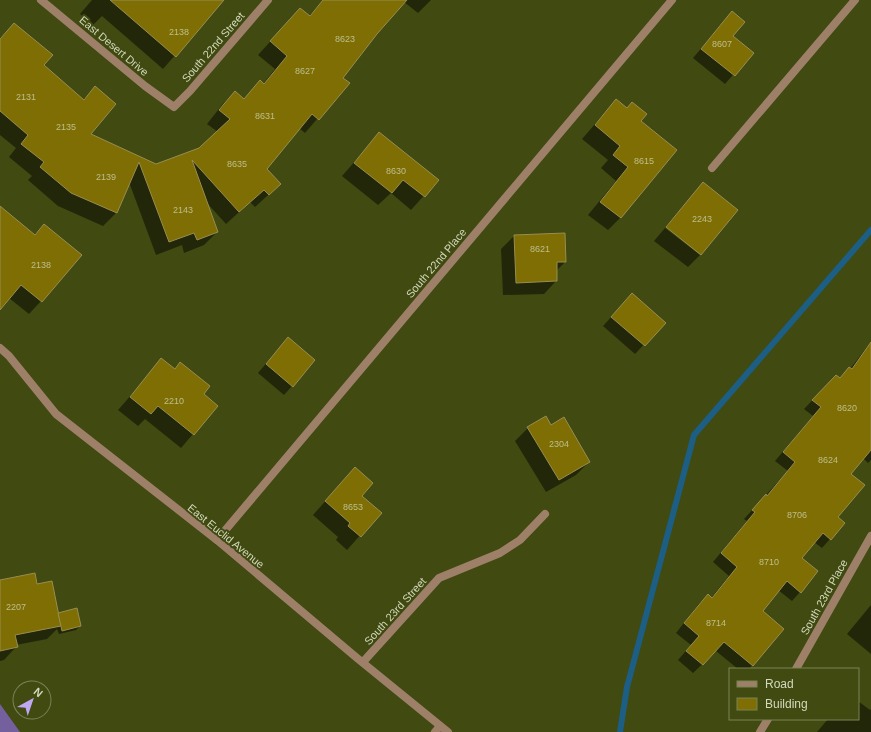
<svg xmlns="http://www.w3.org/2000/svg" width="871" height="732" font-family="Helvetica,sans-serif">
<rect width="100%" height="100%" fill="#404a11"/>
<path fill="#75609e" d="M0 704 20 732H0Z"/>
<g fill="#0007">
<path d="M92 0H223L163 69 102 16 93 25 80 14Z"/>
<path d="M323 0H431L418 13 404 2 376 33 342 78 348 83 305 133 299 128 266 169 280 184 255 207 250 202 226 224 207 203 217 232 204 245 184 253 182 245 156 255 129 182 116 213 103 226 58 206 28 180 32 176 9 157 16 148 0 135V38L14 24 43 66 83 100 95 88 89 135 156 165 200 149 218 132 207 124 222 105 235 93 243 100 260 82 263 84 275 69 258 55 300 9 309 16Z"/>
<path d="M732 12V36L752 53 725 84 693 58Z"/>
<path d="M616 100 675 150 620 218 608 230 588 215 616 181 601 168 608 160 582 139Z"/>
<path d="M379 134 437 181 411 210 391 193 378 205 342 176Z"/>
<path d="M703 183 701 253 666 226Z"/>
<path d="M0 207 34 235 44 225 41 301 29 314 9 298 0 308Z"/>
<path d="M665 228 700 255 688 267 654 241Z"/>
<path d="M514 236 565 262 556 271V281L544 294 503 295 501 249Z"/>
<path d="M624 303 664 323 635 354 603 326Z"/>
<path d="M288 338 292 386 284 395 258 373Z"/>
<path d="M871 342V460L868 463 863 458 850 474 837 517 844 523 822 548 814 542 801 558 800 592 792 601 778 590 762 611 783 629 749 669H738L716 651 693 673 678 660 691 645 676 633 699 604 708 596 711 598 729 576 713 562 747 521 744 519 788 471 775 461 813 416 804 409 836 376 839 379 850 369Z"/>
<path d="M162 360 217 406 181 448 145 419 138 426 118 410Z"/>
<path d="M550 426 589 462 576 475 546 492 515 441 528 428Z"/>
<path d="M355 468 361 496 380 513 347 550 336 540 338 537 313 515Z"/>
<path d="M0 581 36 585 57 614 80 626 76 630 59 634 57 629 47 639 16 645V647L4 660 0 661Z"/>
<path d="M871 605V654L847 634Z"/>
<path d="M858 701 870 710 871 709V732H817L828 719H858Z"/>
</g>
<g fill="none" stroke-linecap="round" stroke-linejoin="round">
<path stroke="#1d5e84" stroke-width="6" d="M620 732 627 687 694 435 871 230"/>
</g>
<g fill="#7f6e03" stroke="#988d52">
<path d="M110 0H224L176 57Z"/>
<path d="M323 0H407L377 34 343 78 350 83 319 120 312 114 267 169 281 184 269 195 264 190 239 212 192 160 218 232 197 240 194 233 169 242 139 162 117 213 71 193 40 167 44 162 21 144 28 135 0 111V39L14 23 53 55 44 65 84 100 95 86 116 104 91 134 156 164 199 148 230 119 219 110 235 91 244 99 260 80 264 84 287 56 270 41 300 8 310 16Z"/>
<path d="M732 11 745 22 733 36 754 53 735 76 701 49Z"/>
<path d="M616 99 627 108 632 102 647 114 641 121 677 150 621 218 600 202 628 167 613 155 620 146 595 125Z"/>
<path d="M379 132 439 180 425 197 403 180 392 193 354 163Z"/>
<path d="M703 182 738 210 701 255 666 227Z"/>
<path d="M0 206 35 235 44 224 82 255 42 302 21 285 0 310Z"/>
<path d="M565 233 566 262H557V281L516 283 514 235Z"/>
<path d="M632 293 666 323 645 346 611 317Z"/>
<path d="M288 337 315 360 293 387 266 364Z"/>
<path d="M871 342V450L851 474 865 485 838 517 845 523 831 540 823 533 802 558 818 571 801 593 787 581 763 611 784 629 753 666 724 642 703 665 686 651 699 636 684 623 708 594 712 598 737 567 721 553 755 512 752 510 766 494 767 496 795 462 783 452 821 407 812 400 836 375 840 378 849 367 852 369Z"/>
<path d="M161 358 175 369 180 362 210 386 204 394 218 406 194 435 158 406 151 414 130 397Z"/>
<path d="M546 416 551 425 564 417 590 462 559 480 527 427Z"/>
<path d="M355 467 373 483 362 496 382 513 361 537 348 526 350 523 325 501Z"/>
<path d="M35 573 37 584 52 581 61 626 15 635 18 647 0 651V580Z"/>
<path d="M77 608 81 626 62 631 58 613Z"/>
</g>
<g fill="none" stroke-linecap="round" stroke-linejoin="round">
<g stroke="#9e8069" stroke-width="8">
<path d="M712 168 855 0"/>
<path d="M363 662 439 578 500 553 520 540 545 514"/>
<path d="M435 732 440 726"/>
</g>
<g stroke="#9e8069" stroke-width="8">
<path d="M41 0 145 86 174 107 190 91 268 0"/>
<path d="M0 348 9 356 56 414 217 540 357 658 448 732"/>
<path d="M217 540 672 0"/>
<path d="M796 669 871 536"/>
<path d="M760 732 768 719"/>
</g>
</g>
<g text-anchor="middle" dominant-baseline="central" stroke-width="4" stroke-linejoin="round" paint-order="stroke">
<g font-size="9" fill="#bdbe8e">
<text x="179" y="32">2138</text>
<text x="345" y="39">8623</text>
<text x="722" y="44">8607</text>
<text x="305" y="71">8627</text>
<text x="26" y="97">2131</text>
<text x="265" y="116">8631</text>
<text x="66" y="127">2135</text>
<text x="644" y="161">8615</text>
<text x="237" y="164">8635</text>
<text x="396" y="171">8630</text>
<text x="106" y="177">2139</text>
<text x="183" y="210">2143</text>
<text x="702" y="219">2243</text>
<text x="540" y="249">8621</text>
<text x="41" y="265">2138</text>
<text x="174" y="401">2210</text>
<text x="847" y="408">8620</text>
<text x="559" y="444">2304</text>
<text x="828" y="460">8624</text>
<text x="353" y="507">8653</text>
<text x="797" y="515">8706</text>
<text x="769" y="562">8710</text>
<text x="16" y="607">2207</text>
<text x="716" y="623">8714</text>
</g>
<g font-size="11" fill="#d2d9bc" stroke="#404a11">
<text transform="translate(114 46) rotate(40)">East Desert Drive</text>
<text transform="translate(213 47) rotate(-49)">South 22nd Street</text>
<text transform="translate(436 263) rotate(-50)">South 22nd Place</text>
<text transform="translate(226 536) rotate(39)">East Euclid Avenue</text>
<text transform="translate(824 597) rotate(-61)">South 23rd Place</text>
<text transform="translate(395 611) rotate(-48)">South 23rd Street</text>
</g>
</g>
<rect x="729" y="668" width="130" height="52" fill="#404a11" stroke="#7a8355"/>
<rect x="737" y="681" width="20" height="6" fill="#9e8069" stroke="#7a8355"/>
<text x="765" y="688" font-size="12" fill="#d2d9bc">Road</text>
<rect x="737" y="698" width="20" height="12" fill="#7f6e03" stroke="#7a8355"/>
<text x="765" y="708" font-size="12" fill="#d2d9bc">Building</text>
<g transform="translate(32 700) rotate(40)"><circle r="19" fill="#404a11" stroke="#7a8355"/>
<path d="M0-3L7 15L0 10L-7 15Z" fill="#c0a8f3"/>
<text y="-6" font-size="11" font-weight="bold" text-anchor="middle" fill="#d2d9bc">N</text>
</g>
</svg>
